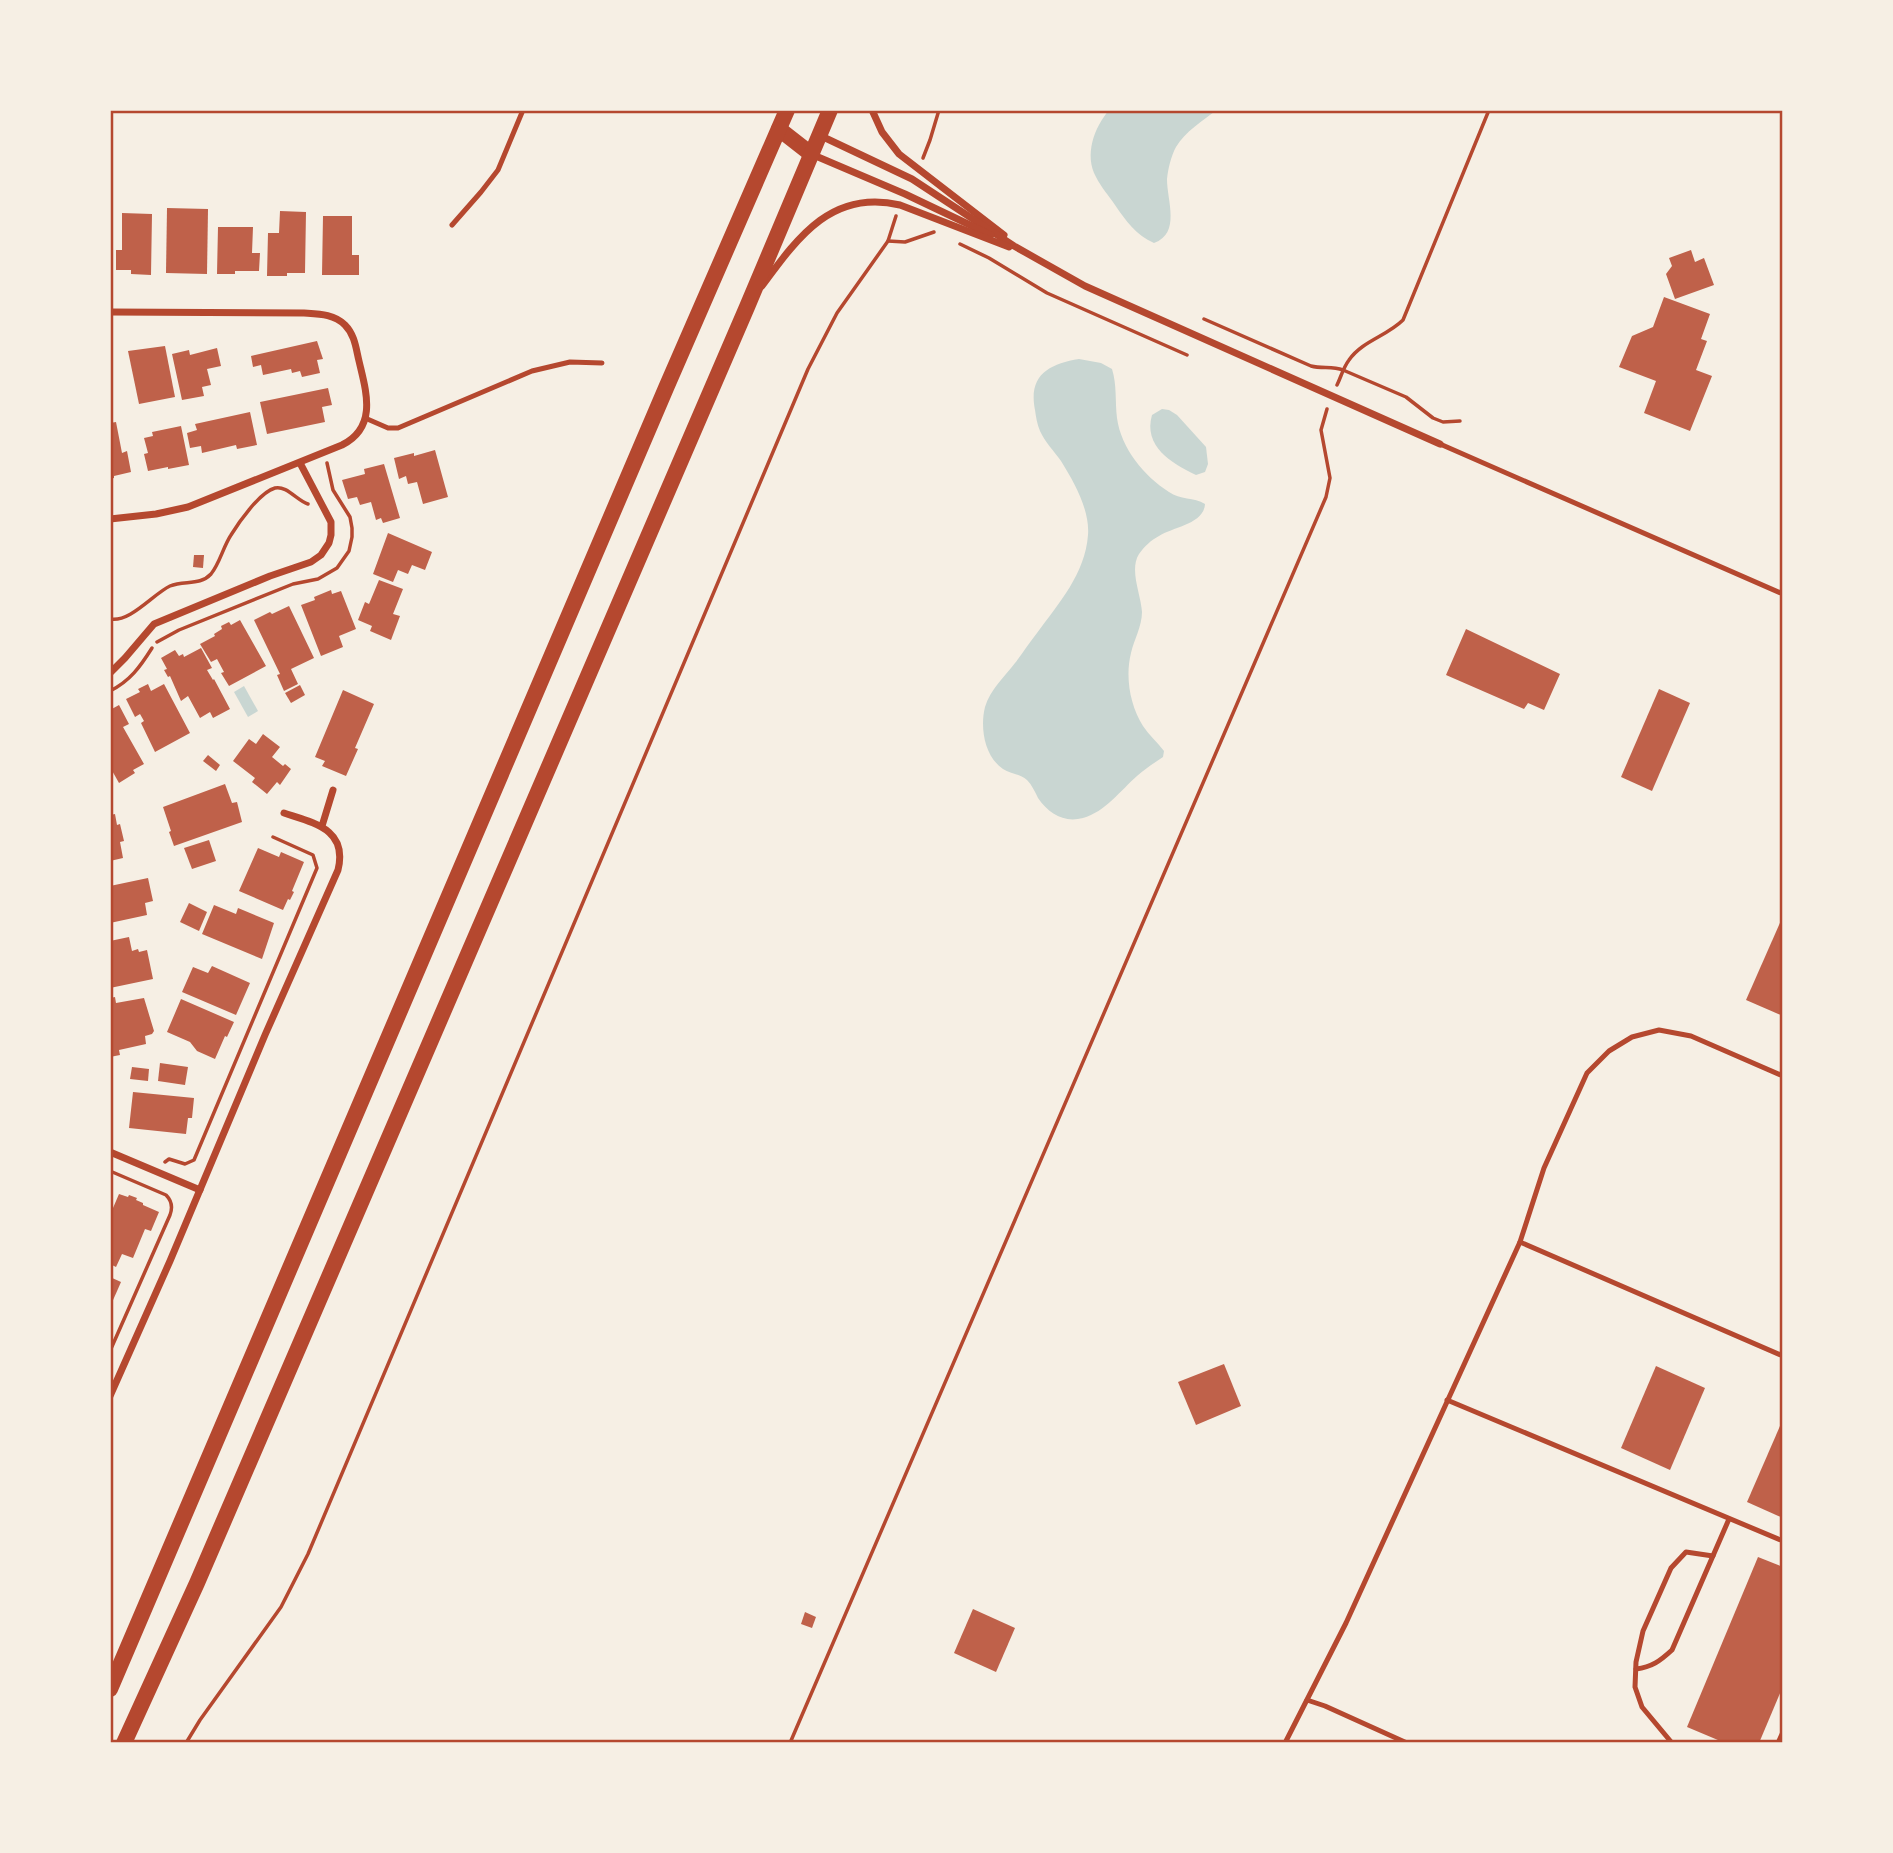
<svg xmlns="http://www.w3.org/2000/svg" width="1893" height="1853" font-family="'Work Sans',sans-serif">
<rect width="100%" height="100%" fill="#f6efe4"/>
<g fill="#c9d6d2">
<path d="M1109 110H1217C1203 120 1185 132 1176 147 1171 156 1168 169 1167 179 1167 201 1181 233 1154 243 1136 235 1126 221 1115 205 1109 196 1101 187 1096 177 1084 155 1094 128 1109 110Z"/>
<path d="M1079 359 1101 363 1112 369C1117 385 1115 401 1117 418 1121 448 1144 476 1169 492 1180 500 1194 497 1205 504 1204 524 1173 527 1159 536 1151 540 1144 547 1139 554 1129 570 1141 594 1142 612 1142 626 1134 640 1131 653 1125 677 1130 705 1143 726 1149 735 1157 742 1164 751L1163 757C1154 763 1145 769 1137 776 1121 790 1105 812 1083 818 1064 823 1049 814 1038 798 1035 792 1032 785 1027 780 1020 774 1011 774 1003 769 984 756 980 727 985 707 990 690 1005 676 1015 663 1023 653 1029 643 1037 633 1059 603 1085 574 1088 535 1090 510 1074 482 1061 461 1054 451 1045 442 1040 431 1037 424 1036 417 1035 410 1028 375 1049 364 1079 359Z"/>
<path d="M1162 409 1169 410 1177 415 1206 447 1208 464 1205 472 1196 475C1171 463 1143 446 1152 415Z"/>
<path d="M244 686 258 711 248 717 234 692Z"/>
</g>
<g fill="#bf614a">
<path d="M167 208 208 209 207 274 166 273Z"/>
<path d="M280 211 306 212 305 273H287V276H267L268 233H279Z"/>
<path d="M122 213 152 214 151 275 131 274V270H116V250H122Z"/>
<path d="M323 216H352V255H359V275H322Z"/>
<path d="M218 227H253L252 253H260L259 271H235V274H217Z"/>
<path d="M1691 250 1695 262 1704 258 1714 285 1675 299 1666 274 1672 266 1669 258Z"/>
<path d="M1664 297 1710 314 1701 339 1707 341 1696 370 1712 376 1690 431 1644 413 1656 381 1619 367 1632 336 1653 327Z"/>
<path d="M317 341 323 359 317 360 320 373 302 377 300 371 292 373 291 369 263 375 261 365 253 367 251 356Z"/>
<path d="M165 346 175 397 139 404 128 351Z"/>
<path d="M217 348 221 366 207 369 211 385 202 387 204 396 182 400 172 354 189 350 190 355Z"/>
<path d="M328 388 332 405 322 407 325 422 267 434 260 402Z"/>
<path d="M250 412 257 445 237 449 236 445 202 453 201 446 190 448 187 433 197 430 195 424Z"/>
<path d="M116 422 122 453 127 451 131 472 114 476V478L110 479V423Z"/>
<path d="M181 426 189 465 168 469V467L148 471 144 454 148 453 144 438 153 436 152 432Z"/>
<path d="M435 450 448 497 423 504 417 482 408 484 406 476 399 479 394 458 414 453V456Z"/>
<path d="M384 464 400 518 383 523 381 518 376 520 371 502 360 505 357 497 348 499 342 480 365 474 364 469Z"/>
<path d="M388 533 432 552 425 570 412 565 408 574 398 570 393 582 373 574Z"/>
<path d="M194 555H204L203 568 193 567Z"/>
<path d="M379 580 403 589 393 614 400 616 391 640 370 631 372 626 358 620 365 602 369 604Z"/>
<path d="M331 590 332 594 341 591 356 629 339 636 343 647 321 656 301 605 315 600 314 597Z"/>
<path d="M289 606 314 658 291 669 298 684 284 691 277 675 280 674 254 620 270 612 272 614Z"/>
<path d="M240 620 266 666 229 686 221 673 224 672 217 659 211 662 200 644 215 636 214 634 222 629 221 626 229 622 231 625Z"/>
<path d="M1466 629 1560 674 1544 710 1528 703 1524 709 1446 675Z"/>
<path d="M201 648 212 668 207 670 213 680 214 679 230 709 213 718 210 712 200 718 188 696 181 701 170 676 168 677 164 670 167 669 161 658 175 650 179 656 183 654 184 657Z"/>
<path d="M148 684 151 691 164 684 190 733 155 752 141 723 144 721 140 714 135 717 126 699 140 692 138 689Z"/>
<path d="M300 685 305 695 291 703 285 693Z"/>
<path d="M1659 689 1690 703 1652 791 1621 777Z"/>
<path d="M343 690 374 704 355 748 358 749 346 776 322 766 325 761 315 757Z"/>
<path d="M119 705 129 724 123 727 144 764 133 770 135 773 119 783 110 767V710Z"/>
<path d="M263 734 280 747 272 757 283 766 285 764 291 769 280 785 277 782 267 794 252 782 255 778 233 761 249 739 256 744Z"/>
<path d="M208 755 220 765 216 771 203 761Z"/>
<path d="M225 784 232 803 237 802 242 822 174 846 169 832 171 831 163 807Z"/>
<path d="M115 814 117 825 120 824 124 841 120 842 123 858 110 861V815Z"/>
<path d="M209 840 216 861 192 869 184 848Z"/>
<path d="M258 848 279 857 281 852 304 862 292 891 294 892 290 900 288 899 283 910 239 891Z"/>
<path d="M148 878 153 901 145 903 147 915 110 923V886Z"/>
<path d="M189 903 207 912 199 931 180 922Z"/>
<path d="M214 905 236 914 238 908 274 923 262 959 202 934Z"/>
<path d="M1783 916V1016L1746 1000Z"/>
<path d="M129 937 132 951 138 949 139 952 147 950 153 979 110 988V941Z"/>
<path d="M212 966 250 983 236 1015 182 992 193 967 208 973Z"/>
<path d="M115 997 116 1003 144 998 154 1031 152 1034 145 1036 146 1044 119 1050 120 1055 110 1057V998Z"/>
<path d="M181 999 234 1022 227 1037 225 1036 215 1059 197 1051 190 1042 167 1032Z"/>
<path d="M160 1063 188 1067 185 1085 158 1081Z"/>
<path d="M132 1067 149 1069 148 1081 130 1079Z"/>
<path d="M133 1092 194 1098 192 1118H188L186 1134 129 1128Z"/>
<path d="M119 1194 128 1197 129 1195 137 1198 136 1200 143 1203V1205L159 1212 151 1231 145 1229 133 1258 122 1254 116 1267 110 1264V1215Z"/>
<path d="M110 1277 121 1282 110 1307Z"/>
<path d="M1224 1364 1241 1406 1196 1425 1178 1382Z"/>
<path d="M1656 1366 1705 1388 1670 1470 1621 1448Z"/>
<path d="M1783 1419V1518L1747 1502Z"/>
<path d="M1758 1557 1783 1567V1686L1759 1743H1725L1687 1727Z"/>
<path d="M973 1609 1015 1628 996 1672 954 1653Z"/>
<path d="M805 1612 816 1617 812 1628 801 1624Z"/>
</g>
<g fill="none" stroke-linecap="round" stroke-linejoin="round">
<g stroke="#b5482f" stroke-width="3.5">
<path d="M923 158 930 140 939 110"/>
<path d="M888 241 905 242 934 232"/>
<path d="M960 244 989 258 1047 293 1187 355"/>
<path d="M1204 319 1311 366C1322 369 1332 366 1343 370L1406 397 1433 418 1443 422 1460 421"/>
<path d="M1337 385C1341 377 1343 368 1349 360 1362 341 1387 336 1403 320L1489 110"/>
<path d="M110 619C130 623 153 594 170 586 184 580 200 586 211 574 220 563 223 547 231 535 239 522 260 492 275 488 286 485 298 501 308 504"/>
<path d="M157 642 179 630 293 584 318 579 337 568 349 551 352 537V528L350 517 333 490 327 463"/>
<path d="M110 691C130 681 140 667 152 648"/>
<path d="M165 1162 169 1159 185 1164 194 1160 317 868 313 855 273 837"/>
<path d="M110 1171 166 1195C172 1201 173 1207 170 1215L110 1351"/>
<path d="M186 1743 200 1720 281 1607 308 1554 808 369 837 313 888 241 896 216"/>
<path d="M790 1743 1326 497 1330 478 1321 430 1327 409"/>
</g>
<g stroke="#b5482f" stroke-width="5">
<path d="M452 225 481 192 498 170 523 110"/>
<path d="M365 418 388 428H398L532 371 570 362 602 363"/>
<path d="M1440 444 1783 594"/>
<path d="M1520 1242 1783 1356"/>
<path d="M1447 1400 1783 1541"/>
<path d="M1636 1669C1652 1667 1660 1661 1672 1650L1729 1519"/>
<path d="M1307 1700 1325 1706 1407 1743"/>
<path d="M1285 1743 1346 1623 1520 1242 1544 1168 1587 1073 1609 1051 1632 1037 1659 1030 1691 1036 1783 1076"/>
<path d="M1672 1743 1642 1707 1635 1687 1636 1662 1643 1631 1671 1568 1686 1552 1713 1556"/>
<path d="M1778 1743 1783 1732"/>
</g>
<g stroke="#b5482f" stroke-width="7">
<path d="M872 110 882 132 899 154 1004 235"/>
<path d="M819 135 912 179 1014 246 1085 286 1440 444"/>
<path d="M811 154 905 194 991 235"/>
<path d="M762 286C798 237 832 189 900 205L1009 247"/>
<path d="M110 312 304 313C319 314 334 314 345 325 355 335 356 349 359 361 366 391 378 427 342 445L188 507 156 514 110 519"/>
<path d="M110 673 125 658 154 624 270 576 311 562 321 555 329 543 331 535V522L300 463"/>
<path d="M322 826 333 790"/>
<path d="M110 1152 200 1190"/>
<path d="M110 1396 170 1261 265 1035 338 870C348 829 314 823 284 813"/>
</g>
<g stroke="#b5482f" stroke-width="16">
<path d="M779 129 811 154"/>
<path d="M110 1689 666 388 787 110"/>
<path d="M124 1743 197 1583 747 307 830 110"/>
</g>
</g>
<rect width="1893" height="1853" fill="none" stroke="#f6efe4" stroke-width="224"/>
<rect x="112" y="112" width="1669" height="1629" fill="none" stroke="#b5482f" stroke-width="2.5"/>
</svg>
